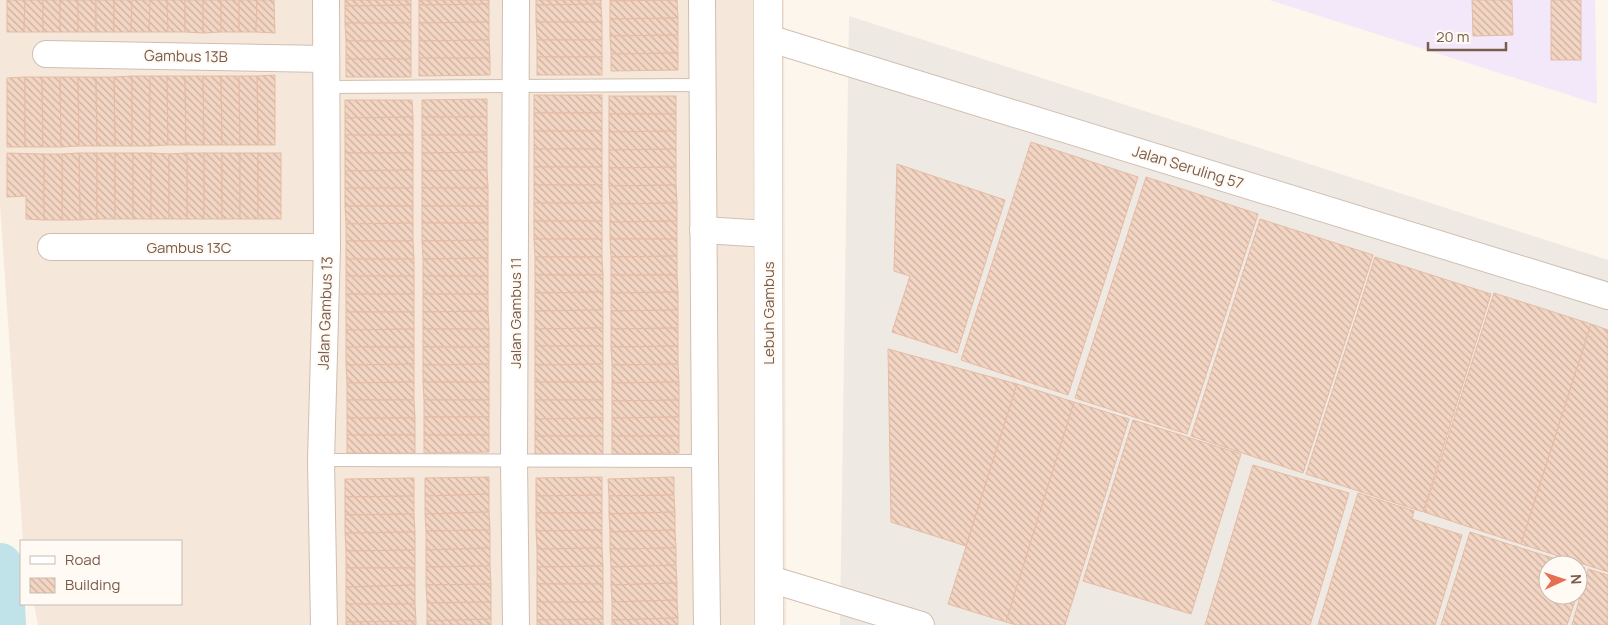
<svg xmlns="http://www.w3.org/2000/svg" width="1608" height="625" font-family="Manrope,sans-serif">
<defs>
<pattern id="building-back-hatch" width="6" height="6" patternUnits="userSpaceOnUse" patternTransform="scale(1.25)"><rect width="6" height="6" fill="#f3d5c3"/><path d="M-1 5l2 2M0 0l6 6M5-1l2 2" fill="none" stroke="#cab0a1"/></pattern>
</defs>
<rect width="100%" height="100%" fill="#fdf6ec"/>
<path fill="#f5e8da" d="M0 0H784L786 625H38L34 604H181V541H23L0 205Z"/>
<path fill="#efe9e4" fill-rule="evenodd" d="M849 16 1608 260V625H840ZM1548 565H1578V595H1548Z"/>
<path fill="#f3e8fa" d="M1269 0H1595L1597 104Z"/>
<g fill="none" stroke-linecap="round" stroke-linejoin="round">
<path stroke="#bfe3e8" stroke-width="46" d="M0 566 3 625"/>
</g>
<g fill="url(#building-back-hatch)" stroke="#e6bba3">
<path d="M7 0H25L24 32H7Z"/>
<path d="M25 0H43V32H24Z"/>
<rect x="43" y="0" width="17" height="32"/>
<rect x="60" y="0" width="18" height="32"/>
<rect x="78" y="0" width="18" height="32"/>
<rect x="96" y="0" width="18" height="32"/>
<path d="M114 0H132L131 32H114Z"/>
<path d="M132 0H150L149 32H131Z"/>
<path d="M150 0H167L168 32H149Z"/>
<path d="M167 0H185V32H168Z"/>
<path d="M185 0H203V33L185 32Z"/>
<path d="M203 0H221V32L203 33Z"/>
<rect x="221" y="0" width="18" height="32"/>
<path d="M239 0H257L256 32H239Z"/>
<path d="M257 0H274L275 33 256 32Z"/>
<path d="M345 0H411V5L345 6Z"/>
<path d="M419 0H489V4L419 5Z"/>
<path d="M536 0H601V4L536 5Z"/>
<path d="M610 0H677L610 1Z"/>
<path d="M677 0 678 18 610 19V1Z"/>
<path d="M1472 0H1512L1513 35 1473 36Z"/>
<rect x="1551" y="0" width="30" height="60"/>
<path d="M489 4V22L419 23V5Z"/>
<path d="M601 4 602 22H536V5Z"/>
<path d="M411 5V23H345V6Z"/>
<path d="M678 18V35L610 36V19Z"/>
<path d="M489 22V40L419 41V23Z"/>
<path d="M536 22H602V40H537Z"/>
<path d="M345 23H411V41H346Z"/>
<path d="M678 35V53L611 54 610 36Z"/>
<path d="M489 40 490 58H419V41Z"/>
<rect x="537" y="40" width="65" height="17"/>
<rect x="346" y="41" width="65" height="18"/>
<path d="M678 53V70L611 71V54Z"/>
<rect x="537" y="57" width="65" height="18"/>
<path d="M419 58H490V75L419 76Z"/>
<rect x="346" y="59" width="65" height="18"/>
<path d="M275 75V145H258L257 76Z"/>
<path d="M132 76V146H115L114 77Z"/>
<rect x="132" y="76" width="18" height="70"/>
<path d="M150 76H167L168 145 150 146Z"/>
<path d="M167 76H185L186 145H168Z"/>
<path d="M185 76H203L204 145H186Z"/>
<path d="M203 76H221L222 145H204Z"/>
<path d="M221 76H239L240 145H222Z"/>
<path d="M239 76H257L258 145H240Z"/>
<path d="M25 77V147H7V78Z"/>
<path d="M25 77H42L43 147H25Z"/>
<path d="M42 77H60L61 147H43Z"/>
<path d="M60 77H78L79 146 61 147Z"/>
<path d="M78 77H96L97 146H79Z"/>
<path d="M96 77H114L115 146H97Z"/>
<rect x="534" y="95" width="68" height="18"/>
<rect x="609" y="96" width="67" height="18"/>
<path d="M487 99V117H422V100Z"/>
<path d="M345 100H412L413 117 345 118Z"/>
<rect x="534" y="113" width="68" height="18"/>
<path d="M609 114H676V131L609 132Z"/>
<path d="M413 117V135H345V118Z"/>
<rect x="422" y="117" width="65" height="18"/>
<rect x="534" y="131" width="68" height="18"/>
<path d="M676 131V149L609 150V132Z"/>
<rect x="345" y="135" width="68" height="18"/>
<path d="M422 135H487V152L422 153Z"/>
<path d="M1031 142 1138 177 1068 395 961 360Z"/>
<rect x="534" y="149" width="68" height="18"/>
<path d="M676 149V167L609 168V150Z"/>
<path d="M487 152V170L422 171V153Z"/>
<path d="M7 153 44 154V220L26 219V196L7 197Z"/>
<path d="M79 153H97V219L80 220Z"/>
<path d="M79 153 80 220H62V154Z"/>
<rect x="97" y="153" width="18" height="66"/>
<rect x="115" y="153" width="18" height="66"/>
<rect x="133" y="153" width="18" height="66"/>
<path d="M151 153 169 154V219H151Z"/>
<rect x="187" y="153" width="17" height="66"/>
<path d="M187 153V219H169V154Z"/>
<rect x="204" y="153" width="18" height="66"/>
<rect x="222" y="153" width="18" height="66"/>
<rect x="240" y="153" width="18" height="66"/>
<rect x="258" y="153" width="23" height="66"/>
<path d="M345 153H413V170L345 171Z"/>
<rect x="44" y="154" width="18" height="66"/>
<path d="M897 164 1005 200 957 353 892 332 910 276 894 271Z"/>
<rect x="534" y="167" width="68" height="18"/>
<path d="M676 167V185L609 186V168Z"/>
<path d="M413 170V188H345V171Z"/>
<path d="M487 170 488 188H422V171Z"/>
<path d="M1146 177 1258 214 1187 434 1075 398Z"/>
<rect x="534" y="185" width="68" height="18"/>
<path d="M676 185 677 203 610 204 609 186Z"/>
<rect x="345" y="188" width="68" height="18"/>
<rect x="422" y="188" width="66" height="18"/>
<rect x="534" y="203" width="68" height="18"/>
<path d="M677 203V221L610 222V204Z"/>
<path d="M345 206H413V223L346 224Z"/>
<rect x="422" y="206" width="66" height="17"/>
<path d="M1260 219 1373 255 1303 473 1191 436Z"/>
<rect x="534" y="221" width="68" height="18"/>
<path d="M677 221V239H610V222Z"/>
<path d="M413 223V241H346V224Z"/>
<path d="M422 223H488V240L422 241Z"/>
<path d="M534 239H602V257H535Z"/>
<path d="M610 239H677V256L611 257Z"/>
<path d="M488 240V258L423 259 422 241Z"/>
<path d="M346 241H413L414 259H346Z"/>
<path d="M677 256V275H611V257Z"/>
<path d="M535 257H602L603 275H535Z"/>
<path d="M1375 257 1491 294 1423 512 1306 474Z"/>
<path d="M488 258V276H423V259Z"/>
<rect x="346" y="259" width="68" height="17"/>
<path d="M535 275H603V292L535 293Z"/>
<path d="M611 275H677L678 292 611 293Z"/>
<rect x="346" y="276" width="68" height="18"/>
<rect x="423" y="276" width="65" height="18"/>
<path d="M603 292V310L535 311V293Z"/>
<path d="M678 292V310L611 311V293Z"/>
<path d="M1494 293 1591 324 1521 544 1424 512Z"/>
<rect x="346" y="294" width="68" height="18"/>
<path d="M423 294H488V311L423 312Z"/>
<path d="M603 310V328L535 329V311Z"/>
<path d="M678 310V328L611 329V311Z"/>
<path d="M488 311 489 329H423V312Z"/>
<path d="M346 312H414V329L346 330Z"/>
<path d="M1591 324 1608 330V572L1521 544Z"/>
<path d="M603 328V346H535V329Z"/>
<path d="M678 328V346L611 347V329Z"/>
<path d="M414 329V347H346V330Z"/>
<rect x="423" y="329" width="66" height="18"/>
<path d="M535 346H603V364L535 365Z"/>
<path d="M678 346V364L612 365 611 347Z"/>
<path d="M346 347H414V364L346 365Z"/>
<path d="M423 347H489V364L423 365Z"/>
<path d="M888 349 1017 384 966 546 891 522Z"/>
<path d="M414 364V382L347 383 346 365Z"/>
<path d="M489 364V382H423V365Z"/>
<path d="M603 364V382H535V365Z"/>
<path d="M678 364 679 382 612 383V365Z"/>
<path d="M414 382V400H347V383Z"/>
<path d="M423 382H489V400H424Z"/>
<rect x="535" y="382" width="68" height="18"/>
<path d="M679 382V400L612 401V383Z"/>
<path d="M1017 384 1074 402 1006 622 948 604Z"/>
<path d="M347 400H414L415 418H347Z"/>
<rect x="424" y="400" width="65" height="17"/>
<path d="M535 400H603V418L535 419Z"/>
<path d="M679 400V417L612 418V401Z"/>
<path d="M1074 402 1129 419 1065 625H1016L1006 622Z"/>
<rect x="424" y="417" width="65" height="18"/>
<path d="M679 417V436H612V418Z"/>
<rect x="347" y="418" width="68" height="17"/>
<path d="M603 418V436H535V419Z"/>
<path d="M1133 420 1241 454 1191 614 1083 581Z"/>
<rect x="347" y="435" width="68" height="18"/>
<path d="M424 435H489V452L424 453Z"/>
<rect x="535" y="436" width="68" height="18"/>
<path d="M612 436H679V453L612 454Z"/>
<path d="M1253 465 1349 493 1310 625H1205Z"/>
<path d="M489 477V494L425 496V478Z"/>
<path d="M602 477V495L536 496V478Z"/>
<path d="M674 477V495L609 496 608 479Z"/>
<path d="M414 478V496L345 497V479Z"/>
<path d="M1358 493 1414 511 1412 519 1462 535 1435 625H1318Z"/>
<path d="M489 494V512L425 514V496Z"/>
<path d="M602 495V513H536V496Z"/>
<path d="M674 495 675 512 609 514V496Z"/>
<path d="M414 496V514L345 515V497Z"/>
<path d="M489 512 490 530 426 531 425 514Z"/>
<path d="M675 512V530L610 532 609 514Z"/>
<path d="M536 513H602V530L536 531Z"/>
<path d="M414 514 415 532 345 533V515Z"/>
<path d="M490 530V548L426 550V531Z"/>
<path d="M602 530V548L537 549 536 531Z"/>
<path d="M675 530 676 548 610 549V532Z"/>
<path d="M415 532V550L346 551 345 533Z"/>
<path d="M1470 532 1575 565H1548V595H1577L1567 625H1441Z"/>
<path d="M490 548V566L426 567V550Z"/>
<path d="M602 548 603 566 537 567V549Z"/>
<path d="M676 548V565L611 567 610 549Z"/>
<path d="M415 550V568H346V551Z"/>
<path d="M676 565 677 583 611 585V567Z"/>
<path d="M490 566 491 584 426 585V567Z"/>
<path d="M603 566V584H537V567Z"/>
<path d="M1578 566 1585 568 1578 590Z"/>
<path d="M346 568H415V585L346 587Z"/>
<path d="M1588 569 1608 575V625H1572Z"/>
<path d="M677 583V600L612 602 611 585Z"/>
<path d="M491 584V602L427 603 426 585Z"/>
<rect x="537" y="584" width="66" height="18"/>
<path d="M415 585V604H346V587Z"/>
<path d="M677 600 678 618 612 620V602Z"/>
<path d="M491 602V619L427 621V603Z"/>
<path d="M537 602H603V619L537 620Z"/>
<path d="M346 604H415L416 621 346 622Z"/>
<path d="M678 618V625H612V620Z"/>
<path d="M491 619V625H427V621Z"/>
<path d="M603 619V625H537V620Z"/>
<path d="M416 621V625H346V622Z"/>
</g>
<g fill="none" stroke-linecap="round" stroke-linejoin="round">
<defs>
<g id="service">
<path d="M326 87 703 85"/>
<path d="M321 460 705 461"/>
</g>
<g id="minor">
<path d="M516 0 514 461 516 625"/>
<path d="M702 0 705 461 707 625"/>
<path d="M768 38 1608 296"/>
<path d="M46 54 326 59"/>
<path d="M703 230 768 234"/>
<path d="M51 247H327"/>
<path d="M770 579 921 625"/>
<path d="M324 625 321 460 327 247 326 0"/>
</g>
<path id="tertiary" d="M768 0 769 625"/>
</defs>
<use href="#service" stroke="#d1beb0" stroke-width="14"/>
<use href="#minor" stroke="#d1beb0" stroke-width="28"/>
<use href="#tertiary" stroke="#d1beb0" stroke-width="29"/>
<use href="#service" stroke="#fff" stroke-width="12"/>
<use href="#minor" stroke="#fff" stroke-width="26"/>
<use href="#tertiary" stroke="#fff" stroke-width="28"/>
</g>
<g text-anchor="middle" dominant-baseline="central" stroke-width="4" stroke-linejoin="round" paint-order="stroke">
<g font-size="15" fill="#7a5c4d" stroke="#fffaf3">
<text transform="translate(186 56) rotate(1)">Gambus 13B</text>
<text transform="translate(1188 167) rotate(17)">Jalan Seruling 57</text>
<text x="189" y="247">Gambus 13C</text>
<text transform="translate(325 313) rotate(-88)">Jalan Gambus 13</text>
<text transform="translate(515 313) rotate(-90)">Jalan Gambus 11</text>
<text transform="translate(768 313) rotate(-90)">Lebuh Gambus</text>
</g>
</g>
<rect x="20" y="540" width="162" height="65" fill="#fffaf3" stroke="#cabbb1"/>
<rect x="30" y="556" width="25" height="8" fill="#ffffff" stroke="#cabbb1"/>
<text x="65" y="565" font-size="15" fill="#7a5c4d">Road</text>
<rect x="30" y="578" width="25" height="15" fill="url(#building-back-hatch)" stroke="#cabbb1"/>
<text x="65" y="590" font-size="15" fill="#7a5c4d">Building</text>
<g transform="translate(1563 580) rotate(87)"><circle r="24" fill="#fffaf3" stroke="#cabbb1"/>
<path d="M0-4L9 19L0 12L-9 19Z" fill="#e76f51"/>
<text y="-8" font-size="14" font-weight="bold" text-anchor="middle" fill="#7a5c4d">N</text>
</g>
<path d="M1428 42v8h78v-8" fill="none" stroke="#7a5c4d" stroke-width="2.5"/>
<text x="1436" y="42" font-size="15" fill="#7a5c4d" stroke="#fffaf3" stroke-width="4" paint-order="stroke">20 m</text>
</svg>
